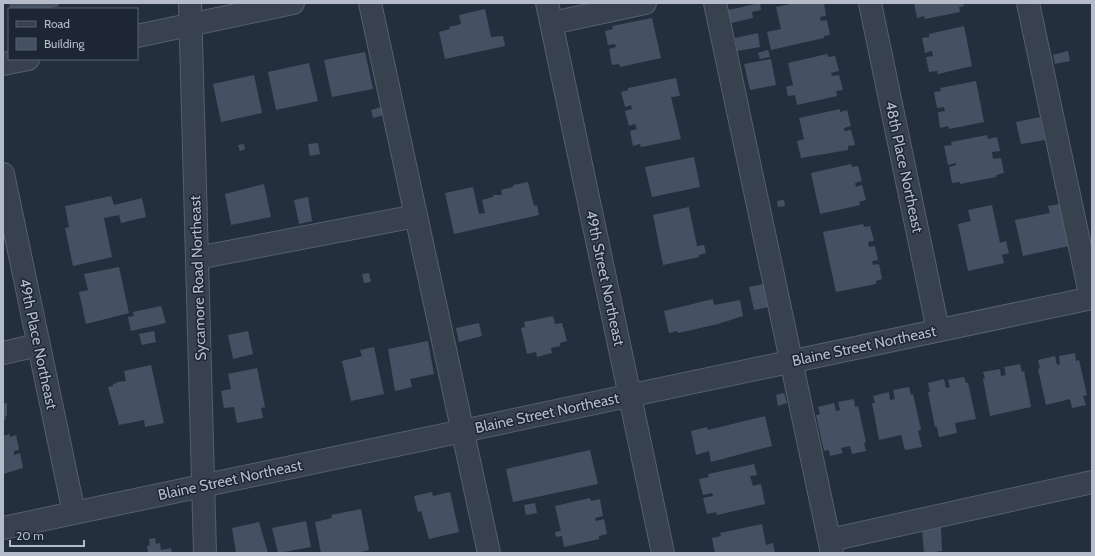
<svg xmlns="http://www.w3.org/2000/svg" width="1095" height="556" font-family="Cabin,sans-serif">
<rect width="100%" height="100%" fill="#242f3e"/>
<g fill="#455162">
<path d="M9 3H59V6L46 9H10Z"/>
<path d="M760 3 761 10 752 12 753 18 731 23 728 10Z"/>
<path d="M795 3H824L826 16 820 17 821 21 827 20 830 35 824 36V38L771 50 767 32 781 29 776 7Z"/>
<path d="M914 3H963L964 6 959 7 960 12 925 19 924 16 917 18Z"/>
<path d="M485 9 491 37 503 36 505 46 445 59 439 32 450 29 449 27 461 24 459 15Z"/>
<path d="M652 18 661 58 620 67 619 64 612 65 609 49 616 47 615 44 608 45 605 31 613 29 612 26Z"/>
<path d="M964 26 972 66 938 74 937 71 929 72 926 57 933 56 932 51 925 53 922 38 929 37V34Z"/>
<path d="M758 33 760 47 737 51 735 38Z"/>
<path d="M768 50 770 57 760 59 758 53Z"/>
<path d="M1068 51 1070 61 1055 64 1053 55Z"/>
<path d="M365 52 373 89 332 97 324 60Z"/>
<path d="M827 54 828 57 835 56 839 71 831 73 832 76 839 75 843 90 836 91 837 96 797 105 795 95 788 96 786 87 793 85 788 63Z"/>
<path d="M771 59 776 85 750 90 744 64Z"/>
<path d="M309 63 318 101 276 110 268 72Z"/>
<path d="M254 75 262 113 221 122 213 84Z"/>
<path d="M676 78 680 96 671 97 681 139 641 147 640 144 633 146 630 131 637 129 635 124 629 126 625 111 632 109 631 105 625 107 621 92 628 90V88Z"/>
<path d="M976 81 984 122 949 129 948 126 940 128 938 112 945 111 944 107 937 108 934 92 941 91 940 88Z"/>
<path d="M382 107 384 115 373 118 371 110Z"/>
<path d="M840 109V112L847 110 851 126 844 128V131L851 130 855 145 848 146V150L801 158 797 141 804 139 799 118Z"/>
<path d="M1040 117 1045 140 1021 144 1016 122Z"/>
<path d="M987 135 988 139 997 137 1000 151 992 152 993 159 1001 158 1004 173 996 175V177L960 184V182L952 183 949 167 956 165V163L948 165 944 146 952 145 951 142Z"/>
<path d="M318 143 320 154 310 156 308 144Z"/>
<path d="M244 144 245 149 240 151 238 145Z"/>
<path d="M694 157 700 187 652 197 645 167Z"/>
<path d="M851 164 852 167 858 166 862 181 855 183 856 187 862 185 866 200 859 202 860 205 820 214 811 173Z"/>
<path d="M528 182 534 206 537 205 539 215 454 234 445 193 473 187 479 214 485 213 482 200 493 197V195H502L501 190 513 187V185Z"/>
<path d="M264 184 271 217 231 225 225 194Z"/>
<path d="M111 196 114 205 142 198 146 217 121 223 119 215 104 218 112 257 73 266 65 228 69 227 65 206Z"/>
<path d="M308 197 312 221 299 224 294 200Z"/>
<path d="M784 200 785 206 778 207 777 201Z"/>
<path d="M1060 204 1069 246 1023 256 1015 220 1050 213 1048 206Z"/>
<path d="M992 205 1000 243 1006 241 1009 253 1002 255 1004 263 968 271 958 224 971 221 968 210Z"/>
<path d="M689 207 697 246 704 245 706 253 699 255V257L663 265 653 215Z"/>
<path d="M863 224 864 227 870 226 874 241 868 242 869 247 875 246 878 260 872 261 873 265 879 264 882 279 876 281V284L836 292 823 232Z"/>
<path d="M119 267 129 313 86 324 79 292 88 290 84 274Z"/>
<path d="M369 273 371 282 364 283 362 274Z"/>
<path d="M763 284 769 307 754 310 749 287Z"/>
<path d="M713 299 714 305 740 300 743 316 718 324 678 333 677 331 669 333 664 311Z"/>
<path d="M161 306 166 323 131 331 128 317 134 316 133 312Z"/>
<path d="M553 316 555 324 562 323 567 341 560 343V346L551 348 552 353 537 357 536 352 527 354 521 328 525 327 524 322Z"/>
<path d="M479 323 482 336 459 342 456 328Z"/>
<path d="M154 331 156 342 142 345 139 334Z"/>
<path d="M248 331 253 354 233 359 228 335Z"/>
<path d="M428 341 434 374 410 379 412 387 395 391 388 349Z"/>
<path d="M374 347 384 394 351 401 342 361 362 356 360 350Z"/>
<path d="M1075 353 1076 361 1079 360 1087 395 1083 396 1086 405 1072 408 1070 399 1046 405 1038 369 1040 368 1038 360 1055 356 1057 365 1060 364 1059 356Z"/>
<path d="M1020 364 1022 372 1024 371 1031 407 990 416 983 379H985L983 372 1000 369 1001 376 1006 375 1004 367Z"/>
<path d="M151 365 164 423 145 427 144 420 119 425 108 387 113 386V384L117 383V382L126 381 124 371Z"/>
<path d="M257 368 265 407 261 408 263 418 237 423 234 407 224 408 221 391 231 389 228 374Z"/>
<path d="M964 377 966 383H968L976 419 955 423 957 433 939 437 937 427H935L928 392H930L928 383 944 379 946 388 950 387 948 380Z"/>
<path d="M909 387 911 395 913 394 921 430 918 431 922 447 905 450 901 435 879 440 872 403H875L873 396 889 392 890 400 895 399 893 390Z"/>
<path d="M784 393 787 403 778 406 776 395Z"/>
<path d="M854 399 855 407 858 406 866 442 864 443 866 451 852 454 850 446 841 448 843 453 830 456 829 450 824 451 816 415 820 414 818 407 834 403 836 411 840 410 838 402Z"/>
<path d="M7 403V416H5L6 419 3 420V404Z"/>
<path d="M765 416 772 446 711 462 709 451 696 455 691 431 707 427 708 430Z"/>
<path d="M10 434V437L16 435 19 450 14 451V455L20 453 23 468 3 474V436Z"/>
<path d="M590 450 598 484 513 502 506 469Z"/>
<path d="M754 464 757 475 750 476 753 486 761 484 765 504 717 515 716 512 707 514 703 498 713 496 712 493 703 495 699 479 709 477 708 474Z"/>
<path d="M432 492 433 496 450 492 459 532 429 539 421 511 418 512 414 496Z"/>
<path d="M590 498 591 501 600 499 603 516 595 518 596 521 604 519 607 534 599 536V539L564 547 562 536 556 537 555 532 561 531 555 506Z"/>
<path d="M535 503 537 513 526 515 524 505Z"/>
<path d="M361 509 369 550 356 553H321L315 522 332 518 331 515Z"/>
<path d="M306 521 311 547 278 553 272 528Z"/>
<path d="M259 522 268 553H236L232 528Z"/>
<path d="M762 524 766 545 773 543 775 553H715L712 538 721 536 720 533Z"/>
<path d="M941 528 942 551 924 553 922 529Z"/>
<path d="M155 538 156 544 160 543 161 550 171 548 172 553H148L147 546 150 545 149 539Z"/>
</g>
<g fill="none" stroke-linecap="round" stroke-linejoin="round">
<defs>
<g id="minor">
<path d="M190 3 205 553"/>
<path d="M370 3 489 553"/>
<path d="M547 3 663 553"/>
<path d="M715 3 832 553"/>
<path d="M870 3 938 330"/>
<path d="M1028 3 1091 298"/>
<path d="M552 23 645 3"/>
<path d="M137 36 293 3"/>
<path d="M3 64 28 59"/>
<path d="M3 174 74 513"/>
<path d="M197 258 416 216"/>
<path d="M3 353 38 345"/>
<path d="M3 528 1092 298"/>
<path d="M830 540 1092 482"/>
</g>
</defs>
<use href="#minor" stroke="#565f6c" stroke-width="24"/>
<use href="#minor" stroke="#38414e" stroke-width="22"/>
</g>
<g text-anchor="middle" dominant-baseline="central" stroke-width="3" stroke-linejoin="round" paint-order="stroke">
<g font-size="15" fill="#b4bcc9" stroke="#1d2633">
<text transform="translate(904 167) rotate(78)">48th Place Northeast</text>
<text transform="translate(198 278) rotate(-92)">Sycamore Road Northeast</text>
<text transform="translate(605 278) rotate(78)">49th Street Northeast</text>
<text transform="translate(38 344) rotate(78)">49th Place Northeast</text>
<text transform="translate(864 346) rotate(-12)">Blaine Street Northeast</text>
<text transform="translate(547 413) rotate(-12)">Blaine Street Northeast</text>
<text transform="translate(230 480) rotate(-12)">Blaine Street Northeast</text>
</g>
</g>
<rect width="1095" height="556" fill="none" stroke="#b4bcc9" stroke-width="8"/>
<rect x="8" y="8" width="130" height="52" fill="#1d2633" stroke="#59626f"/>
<rect x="16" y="21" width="20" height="6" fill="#38414e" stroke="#59626f"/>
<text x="44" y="28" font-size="12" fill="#b4bcc9">Road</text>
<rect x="16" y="38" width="20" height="12" fill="#455162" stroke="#59626f"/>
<text x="44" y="48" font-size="12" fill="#b4bcc9">Building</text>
<path d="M10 540v6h74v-6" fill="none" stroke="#b4bcc9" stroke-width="2"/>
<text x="16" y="540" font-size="12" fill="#b4bcc9" stroke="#1d2633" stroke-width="3" paint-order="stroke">20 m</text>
</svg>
